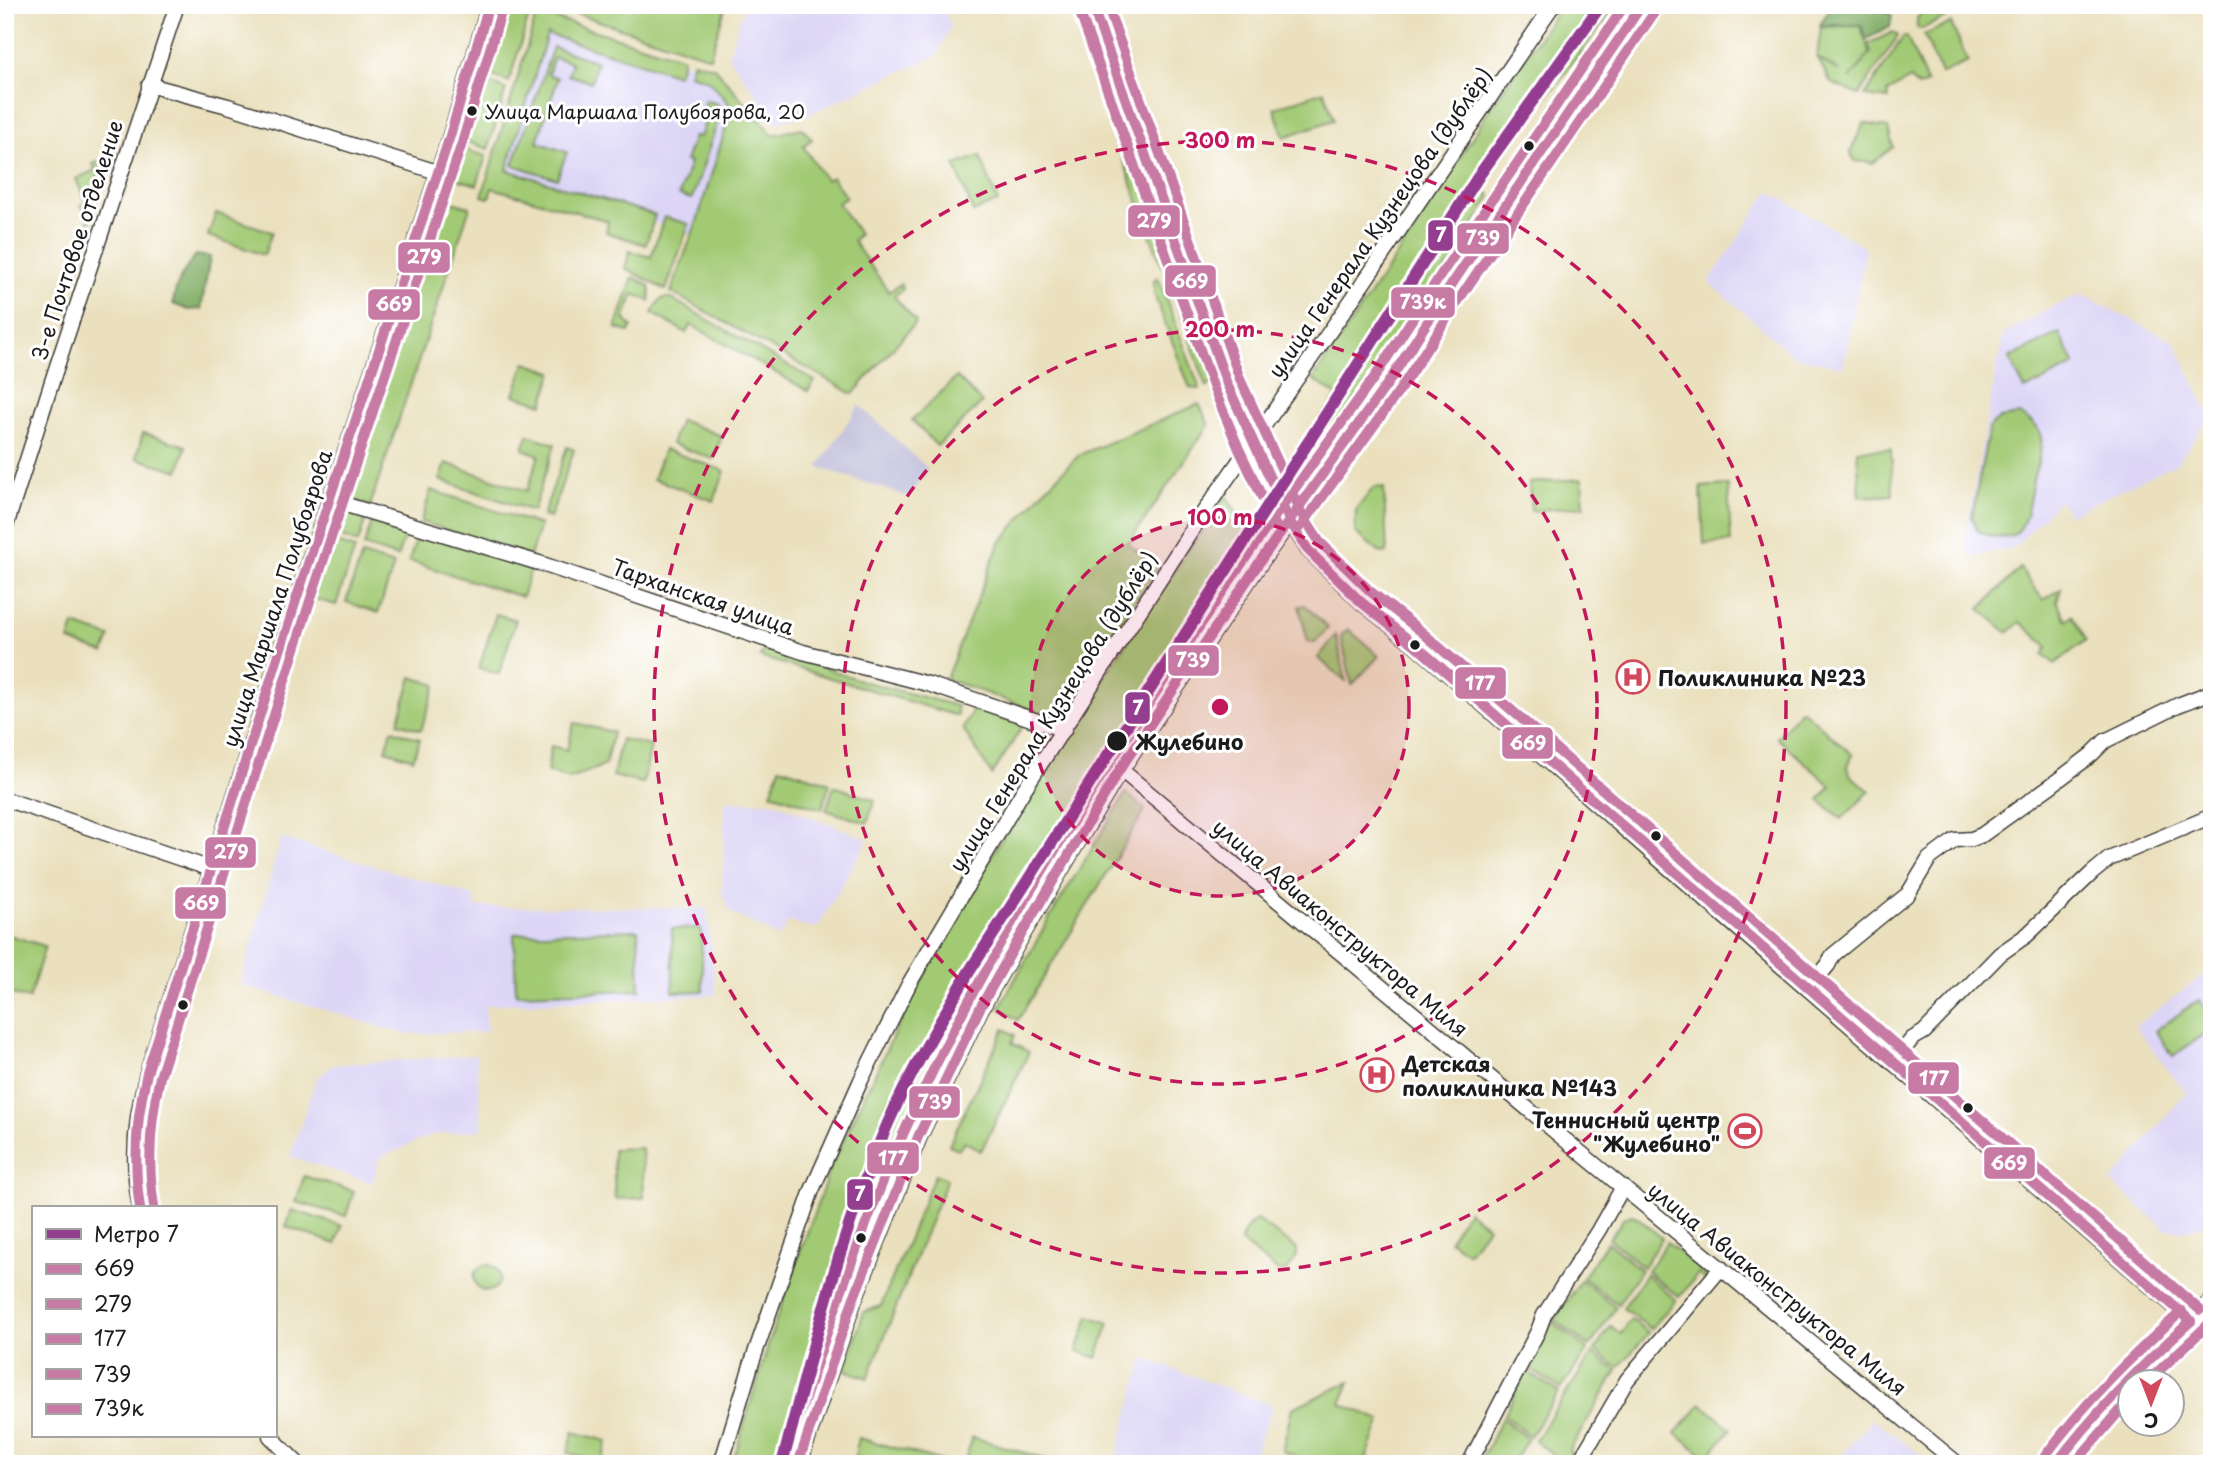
<svg xmlns="http://www.w3.org/2000/svg" width="2217" height="1469" font-family="'Playpen Sans',sans-serif">
<rect width="100%" height="100%" fill="#fff"/>
<filter id="ink" filterUnits="userSpaceOnUse"><feTurbulence type="fractalNoise" baseFrequency=".0143" numOctaves="2"/><feDisplacementMap in="SourceGraphic" scale="14" xChannelSelector="R" yChannelSelector="G"/><feConvolveMatrix kernelMatrix="1 2 1 2 8 2 1 2 1" color-interpolation-filters="sRGB"/></filter>
<filter id="wash" filterUnits="userSpaceOnUse"><feTurbulence type="fractalNoise" baseFrequency=".00686" numOctaves="4" result="noise"/><feDisplacementMap in="SourceGraphic" scale="28" xChannelSelector="R" yChannelSelector="G"/><feGaussianBlur stdDeviation="1.57" result="paint"/><feColorMatrix in="noise" values="0 0 0 0 0 0 0 0 0 0 0 0 0 0 0 0 0 1.4 0 .05"/><feComposite in="paint" operator="in"/></filter>
<g filter="url(#wash)">
<rect width="100%" height="100%" fill="#eae0bd"/>
<g fill="#dcd5f6">
<path d="M752 5H942L951 26 937 55 805 116 777 122 728 56 743 10Z"/>
<path d="M549 19 713 72 765 140 701 237 502 177Z"/>
<path d="M1769 191 1866 248 1843 367 1795 357 1709 282Z"/>
<path d="M2081 294 2175 342 2210 417 2177 463 2069 515 2060 500 2014 548 1971 556 1966 548 1965 538 2003 334 2048 309Z"/>
<path d="M725 801 773 802 868 839 818 927H804L789 921 779 937 730 912 722 893Z"/>
<path d="M281 838 474 896 476 907 707 908 716 995 485 1005 487 1032 405 1034 240 985Z"/>
<path d="M2212 969V1222L2205 1226 2183 1231 2165 1229 2111 1182 2186 1093 2135 1026Z"/>
<path d="M476 1055 482 1130 432 1135 379 1158 373 1183 290 1157 316 1079 333 1065Z"/>
<path d="M1144 1358 1273 1406 1250 1464H1114Z"/>
<path d="M1872 1419 1922 1456 1932 1464H1835Z"/>
</g>
<path fill="#c2c1dc" d="M859 405 928 469 909 497 818 467Z"/>
<g fill="#a2ca75" stroke="#5f7348" stroke-width="2">
<path d="M502 5 532 6 509 82 481 72Z"/>
<path d="M549 5H726L710 57Z"/>
<path d="M1561 5H1617L1479 185 1491 196 1455 257 1318 453 1305 444 1337 396 1313 379 1430 206 1489 110Z"/>
<path d="M1929 5H1948L1952 15 1921 29 1917 28V18Z"/>
<path d="M537 13 683 58 678 75 547 34 507 170 655 215 646 245 606 232 608 221 492 188 489 198 482 196Z"/>
<path d="M1951 23 1968 62 1941 74 1924 35Z"/>
<path d="M1860 26 1870 53 1850 79 1871 52 1868 44 1893 32 1898 36 1859 95 1831 83 1818 59 1839 71 1817 57 1821 27Z"/>
<path d="M1903 37H1907L1927 83 1918 87 1910 79 1888 92 1889 99 1865 96Z"/>
<path d="M553 47 597 62 591 82 568 75 572 63 554 57 548 74 558 78 537 142 567 152 557 179 513 165Z"/>
<path d="M693 61 714 67 773 135 802 128 812 139 803 146 826 180 832 177 846 197 838 203 859 234 853 241 889 292 900 284 903 289 894 296 916 322 853 394 671 292 698 218 732 107 708 80 689 74Z"/>
<path d="M1101 65 1154 207 1142 212 1090 69Z"/>
<path d="M484 81 506 89 488 149 465 141Z"/>
<path d="M1324 91 1334 120 1284 137 1274 108Z"/>
<path d="M705 100 718 104 720 115 692 199 679 195 690 162 685 161 694 136 700 137 709 109 703 106Z"/>
<path d="M1864 123 1888 128 1893 147 1873 163 1855 161 1850 153Z"/>
<path d="M456 147 486 156 477 185 448 176Z"/>
<path d="M980 156 998 202 973 212 955 165Z"/>
<path d="M102 160 109 161 107 166 101 165 87 212 93 214 90 225 81 205 86 202 76 179 95 170 93 164Z"/>
<path d="M440 199 470 207 370 506 345 497Z"/>
<path d="M216 213 272 232 264 255 208 236Z"/>
<path d="M664 217 689 224 666 290 625 268 630 251 651 257Z"/>
<path d="M1151 223 1159 224C1167 235 1171 246 1172 261L1169 265 1163 268 1146 225Z"/>
<path d="M1176 270 1216 383 1207 387 1166 274Z"/>
<path d="M633 277 650 286V301L634 294 624 319 632 327 629 332 616 328Z"/>
<path d="M1158 277 1200 389 1190 388 1154 294V280Z"/>
<path d="M664 298H670L815 381 808 391 691 325 686 333 652 313 660 300Z"/>
<path d="M2059 333 2075 365 2025 390 2009 358Z"/>
<path d="M525 363 553 372 543 404 514 395Z"/>
<path d="M957 377 982 403 937 446 912 420Z"/>
<path d="M1199 404 1209 425 1128 544 1158 567 1058 719 946 679 999 544 1046 488 1079 455Z"/>
<path d="M2020 415C2030 421 2039 425 2041 438 2043 450 2036 468 2033 480 2026 516 2026 553 1978 531L1972 517 1989 427 2000 418Z"/>
<path d="M680 420 722 436 713 459 671 444Z"/>
<path d="M143 433 186 446 179 471 136 458Z"/>
<path d="M528 435 555 444 533 511 440 480 446 463 527 491 539 455 523 449Z"/>
<path d="M567 447 574 450 550 518 543 516Z"/>
<path d="M664 449 725 471 714 501 653 479Z"/>
<path d="M1891 449 1893 495 1860 497 1857 450Z"/>
<path d="M1582 479 1584 506 1531 511 1529 483Z"/>
<path d="M1728 485 1731 542 1704 544 1701 487Z"/>
<path d="M1374 487 1384 488 1387 553 1379 552 1355 532 1356 510Z"/>
<path d="M431 490 540 525 530 556 421 522Z"/>
<path d="M1226 496 1255 540 1218 589 1174 656 1163 683 1120 743 1051 853 974 985 897 1148 868 1201 844 1268 838 1296 783 1464H732L775 1323 831 1166 903 1015 990 858 1045 769 1138 624Z"/>
<path d="M341 507 367 516 358 543 333 534Z"/>
<path d="M373 518 407 530 397 557 364 546Z"/>
<path d="M418 533 531 569 522 597 409 561Z"/>
<path d="M331 541 355 549 336 605 312 598Z"/>
<path d="M362 555 394 565 378 613 346 602Z"/>
<path d="M2020 568 2043 600 2061 589 2057 601 2066 620 2072 615 2086 640 2055 664 2043 654 2048 647 2020 622 2008 633 1980 609Z"/>
<path d="M1305 605 1328 628 1315 643 1308 642 1299 606Z"/>
<path d="M496 614 516 620 499 674 479 668Z"/>
<path d="M74 625 110 637 104 653 69 641Z"/>
<path d="M1348 629 1379 656 1352 685 1341 636Z"/>
<path d="M1336 635 1346 681 1318 658Z"/>
<path d="M766 647 862 681 957 706V716L760 657Z"/>
<path d="M412 677 436 685 421 730 398 723Z"/>
<path d="M973 709 1024 724 992 775 963 729Z"/>
<path d="M1801 709 1853 755 1847 767 1851 776 1870 791 1842 819 1819 800 1831 786 1777 738Z"/>
<path d="M574 723 613 732 605 765 570 779 547 772 551 746 567 750Z"/>
<path d="M392 730 420 739 413 759 386 750Z"/>
<path d="M621 739 651 746 643 783 613 776Z"/>
<path d="M780 767 830 783 822 809 771 793Z"/>
<path d="M834 786 875 800 867 823 826 810Z"/>
<path d="M1126 793 1145 810 1018 1020 999 1008 1050 917Z"/>
<path d="M701 928 703 991 673 992 672 929Z"/>
<path d="M638 930 640 990 516 994 514 934Z"/>
<path d="M5 934 45 946 29 999 5 992Z"/>
<path d="M2199 1000 2212 1019V1029L2173 1056 2155 1031Z"/>
<path d="M1004 1029 1015 1035 1012 1043 1029 1052 981 1151 964 1141 959 1149 949 1145Z"/>
<path d="M642 1148 644 1198 615 1199 613 1149Z"/>
<path d="M935 1174 947 1179 868 1378 847 1371 846 1365 864 1312 881 1306Z"/>
<path d="M304 1176 354 1191 346 1216 296 1202Z"/>
<path d="M292 1210 342 1226 336 1244 286 1227Z"/>
<path d="M1468 1211 1488 1227 1468 1253 1449 1240Z"/>
<path d="M1631 1215 1637 1217 1662 1238 1643 1267 1609 1239 1624 1218Z"/>
<path d="M1257 1220 1297 1249V1256L1286 1271H1278L1241 1242C1242 1234 1249 1223 1257 1220Z"/>
<path d="M1607 1242 1641 1270 1618 1304 1583 1278Z"/>
<path d="M1667 1242 1708 1276 1705 1280 1698 1274 1679 1297 1647 1271Z"/>
<circle cx="487" cy="1278" r="13"/>
<path d="M1646 1274 1676 1300 1651 1329 1623 1308Z"/>
<path d="M1581 1280 1616 1307 1590 1346 1554 1320Z"/>
<path d="M1089 1316 1109 1323 1097 1358 1077 1351Z"/>
<path d="M1631 1319 1649 1333 1618 1368 1595 1350 1611 1326 1621 1334Z"/>
<path d="M1552 1322 1588 1349 1561 1389 1528 1368Z"/>
<path d="M1593 1353 1617 1371 1569 1451 1576 1457 1572 1464H1565L1535 1440Z"/>
<path d="M1526 1371 1559 1392 1530 1436 1504 1415Z"/>
<path d="M1350 1382 1341 1404 1381 1420 1364 1464H1315L1282 1451 1292 1408Z"/>
<path d="M1701 1404 1731 1429 1707 1458 1676 1433Z"/>
<path d="M1502 1418 1528 1439 1511 1464H1479Z"/>
<path d="M573 1432 607 1441 602 1462 568 1453Z"/>
<path d="M972 1437 1061 1464H964Z"/>
<path d="M859 1438 953 1464H853Z"/>
</g>
<g fill="#81ae66" stroke="#4e6541" stroke-width="2">
<path d="M1833 5H1875L1892 16 1890 27 1866 39 1861 25H1819Z"/>
<path d="M196 255 210 257 201 309 189 310 173 304C175 284 184 270 196 255Z"/>
</g>
</g>
<g filter="url(#ink)">
<g fill="none" stroke-linecap="round" stroke-linejoin="round">
<defs>
<g id="minor">
<path d="M1092 5 1167 211 1227 384 1252 443 1289 520 1308 550 1361 602 1414 644 1718 911 2191 1321"/>
<path d="M149 85 228 106 437 172"/>
<path d="M330 500 539 563 803 652 928 684 1064 730"/>
<path d="M5 529 55 372 177 5"/>
<path d="M1120 769 1564 1139 1958 1464"/>
<path d="M5 799 211 869"/>
<path d="M1808 989 1828 965 1833 955 1908 894 1929 859 1955 840 1972 839 1982 835 2053 784 2091 755 2105 741 2178 705 2212 692"/>
<path d="M1893 1063 1912 1039 1924 1032 2000 954 2027 935 2092 873 2109 859 2212 816"/>
<path d="M140 1208C131 1162 135 1118 147 1073L297 597 449 139 489 5"/>
<path d="M270 1436 298 1464"/>
<path d="M721 1464 752 1362 812 1190 861 1080 909 984 1023 791 1203 513 1351 301 1553 5"/>
<path d="M1469 1464 1538 1331 1544 1315 1598 1231 1623 1187"/>
<path d="M1578 1464 1627 1380 1721 1268"/>
</g>
<g id="major">
<path d="M798 1464 853 1300 918 1137 980 1008 1021 935 1120 769 1263 557 1388 383 1454 281 1642 5"/>
<path d="M2056 1464C2100 1403 2157 1352 2212 1302"/>
</g>
</defs>
<use href="#minor" stroke="#3b3934" stroke-width="17"/>
<use href="#major" stroke="#3b3934" stroke-width="20"/>
<use href="#minor" stroke="#fff" stroke-width="14"/>
<use href="#major" stroke="#fff" stroke-width="18"/>
<defs>
<g id="bus-1">
<path d="M1092 5 1227 384 1289 520 1308 550 1361 602 1414 644 2191 1321"/>
<path d="M140 1208C133 1162 136 1118 147 1073L297 597 449 139 489 5"/>
<path d="M2056 1464C2096 1411 2142 1365 2191 1321"/>
</g>
<g id="bus-2">
<path d="M1079 10 1214 389 1239 449 1276 526"/>
<path d="M1300 528 1399 391 1466 289 1654 13"/>
<path d="M154 1206C147 1162 150 1120 160 1077L310 601 462 143 502 9"/>
<path d="M2147 1382 2212 1321"/>
<path d="M2074 1464 2130 1399"/>
</g>
<g id="bus-3">
<path d="M1301 513 1319 541 1370 591 1423 633 2200 1310"/>
<path d="M2045 1456C2085 1402 2132 1356 2182 1311"/>
<path d="M785 1460C821 1349 857 1237 905 1130 973 979 1060 837 1151 700 1192 637 1234 573 1278 512"/>
</g>
<path id="bus-4" d="M798 1464 853 1300 918 1137 980 1008 1021 935 1120 769 1263 557 1388 383 1454 281 1642 5"/>
<g id="bus-5">
<path d="M1107 5 1240 379 1302 514"/>
<path d="M1278 512 1376 375 1442 273 1625 5"/>
</g>
</defs>
<use href="#bus-1" stroke="#fff" stroke-width="16"/>
<use href="#bus-2" stroke="#fff" stroke-width="16"/>
<use href="#bus-3" stroke="#fff" stroke-width="16"/>
<use href="#bus-4" stroke="#fff" stroke-width="16"/>
<use href="#bus-5" stroke="#fff" stroke-width="16"/>
<use href="#bus-1" stroke="#c67aa4" stroke-width="10"/>
<use href="#bus-2" stroke="#c67aa4" stroke-width="10"/>
<use href="#bus-3" stroke="#c67aa4" stroke-width="10"/>
<use href="#bus-4" stroke="#c67aa4" stroke-width="10"/>
<use href="#bus-5" stroke="#c67aa4" stroke-width="10"/>
<defs>
<path id="metro-1" d="M782 1464C811 1356 837 1246 880 1142 904 1083 937 1027 969 972L1480 174 1601 5"/>
</defs>
<use href="#metro-1" stroke="#fff" stroke-width="18"/>
<use href="#metro-1" stroke="#943e90" stroke-width="12"/>
</g>
</g>
<circle cx="1220" cy="707" r="189" fill="#c2185b" fill-opacity=".12"/>
<g fill="none" stroke="#c2185b" stroke-width="3.5" stroke-dasharray="12 9">
<circle cx="1220" cy="707" r="189"/>
<circle cx="1220" cy="707" r="377"/>
<circle cx="1220" cy="707" r="566"/>
</g>
<defs>
<symbol id="hospital-ring" viewBox="-11 -11 22 22"><circle r="9.5" fill="#fff" stroke="#d1495b" stroke-width="1.5"/><path d="M-5-5h3v3.5h4V-5h3V5h-3V1.5h-4V5h-3Z" fill="#d1495b"/></symbol>
<symbol id="stadium-ring" viewBox="-11 -11 22 22"><circle r="9.5" fill="#fff" stroke="#d1495b" stroke-width="1.5"/><path d="M0-5a6.5 5 0 1 0 0 10a6.5 5 0 1 0 0-10ZM-3.5-1.8h7v3.6h-7Z" fill="#d1495b"/></symbol>
</defs>
<g fill-rule="evenodd">
<use href="#hospital-ring" x="1614" y="658" width="38" height="38"/>
<use href="#hospital-ring" x="1358" y="1056" width="38" height="38"/>
<use href="#stadium-ring" x="1726" y="1112" width="38" height="38"/>
</g>
<g fill="#1c1c1c" stroke="#fff" stroke-width="2.5">
<circle cx="472" cy="111" r="6"/>
<circle cx="1529" cy="146" r="6"/>
<circle cx="1415" cy="645" r="6"/>
<circle cx="1117" cy="741" r="11"/>
<circle cx="1656" cy="836" r="6"/>
<circle cx="183" cy="1005" r="6"/>
<circle cx="1968" cy="1108" r="6"/>
<circle cx="861" cy="1238" r="6"/>
</g>
<g text-anchor="middle" dominant-baseline="central" stroke-width="6" stroke-linejoin="round" paint-order="stroke">
<g font-size="19" fill="#1c1c1c" stroke="#fff" text-anchor="start">
<text x="485" y="111">Улица Маршала Полубоярова, 20</text>
</g>
<g font-size="21" fill="#1c1c1c" stroke="#fff">
<text transform="translate(1379 222) rotate(-55)">улица Генерала Кузнецова (дублёр)</text>
<text transform="translate(76 240) rotate(-72)">3-е Почтовое отделение</text>
<text transform="translate(703 596) rotate(19)">Тарханская улица</text>
<text transform="translate(276 598) rotate(-72)">улица Маршала Полубоярова</text>
<text transform="translate(1052 711) rotate(-58)">улица Генерала Кузнецова (дублёр)</text>
<text transform="translate(1341 927) rotate(40)">улица Авиаконструктора Миля</text>
<text transform="translate(1778 1288) rotate(39)">улица Авиаконструктора Миля</text>
</g>
<g font-size="21" font-weight="bold" fill="#1c1c1c" stroke="#fff" text-anchor="start">
<text x="1658" y="677">Поликлиника №23</text>
<text x="1402" y="1063">Детская<tspan x="1402" dy="24">поликлиника №143</tspan></text>
<text x="1720" y="1119" text-anchor="end">Теннисный центр<tspan x="1720" dy="24">"Жулебино"</tspan></text>
</g>
<g font-size="21" font-weight="bold" fill="#1c1c1c" stroke="#fff" text-anchor="start">
<text x="1135" y="741">Жулебино</text>
</g>
</g>
<circle cx="1220" cy="707" r="10" fill="#c2185b" stroke="#fff" stroke-width="3.5"/>
<g font-size="21" text-anchor="middle" font-weight="bold" fill="#c2185b" stroke="#fff" stroke-width="6" stroke-linejoin="round" paint-order="stroke">
<text x="1220" y="148">300 m</text>
<text x="1220" y="337">200 m</text>
<text x="1220" y="525">100 m</text>
</g>
<g stroke="#fff" stroke-width="2.5">
<rect x="1127" y="204" width="54" height="34" rx="7" fill="#c67aa4"/>
<rect x="1427" y="219" width="27" height="33" rx="7" fill="#943e90"/>
<rect x="1456" y="222" width="54" height="33" rx="7" fill="#c67aa4"/>
<rect x="397" y="241" width="54" height="33" rx="7" fill="#c67aa4"/>
<rect x="1164" y="264" width="53" height="34" rx="7" fill="#c67aa4"/>
<rect x="1390" y="286" width="66" height="33" rx="7" fill="#c67aa4"/>
<rect x="367" y="288" width="54" height="33" rx="7" fill="#c67aa4"/>
<rect x="1167" y="644" width="53" height="33" rx="7" fill="#c67aa4"/>
<rect x="1454" y="666" width="53" height="34" rx="7" fill="#c67aa4"/>
<rect x="1124" y="691" width="27" height="34" rx="7" fill="#943e90"/>
<rect x="1501" y="726" width="53" height="34" rx="7" fill="#c67aa4"/>
<rect x="204" y="836" width="53" height="33" rx="7" fill="#c67aa4"/>
<rect x="174" y="886" width="53" height="34" rx="7" fill="#c67aa4"/>
<rect x="1907" y="1061" width="53" height="34" rx="7" fill="#c67aa4"/>
<rect x="908" y="1085" width="53" height="34" rx="7" fill="#c67aa4"/>
<rect x="866" y="1141" width="54" height="34" rx="7" fill="#c67aa4"/>
<rect x="1983" y="1146" width="53" height="34" rx="7" fill="#c67aa4"/>
<rect x="846" y="1178" width="28" height="33" rx="7" fill="#943e90"/>
</g>
<g font-size="19" text-anchor="middle" font-weight="bold" fill="#fff">
<text x="1154" y="228">279</text>
<text x="1441" y="242">7</text>
<text x="1483" y="245">739</text>
<text x="424" y="264">279</text>
<text x="1190" y="288">669</text>
<text x="1423" y="309">739к</text>
<text x="394" y="311">669</text>
<text x="1193" y="667">739</text>
<text x="1480" y="690">177</text>
<text x="1138" y="715">7</text>
<text x="1528" y="750">669</text>
<text x="231" y="859">279</text>
<text x="201" y="910">669</text>
<text x="1934" y="1085">177</text>
<text x="935" y="1109">739</text>
<text x="893" y="1165">177</text>
<text x="2009" y="1170">669</text>
<text x="860" y="1201">7</text>
</g>
<rect width="2217" height="1469" fill="none" stroke="#fff" stroke-width="28"/>
<rect x="32" y="1206" width="245" height="231" fill="#ffffff" stroke="#a4a4a4" stroke-width="2"/>
<rect x="46" y="1229" width="35" height="10" fill="#943e90" stroke="#a4a4a4" stroke-width="2"/>
<text x="94" y="1242" font-size="21" fill="#1c1c1c">Метро 7</text>
<rect x="46" y="1264" width="35" height="10" fill="#c67aa4" stroke="#a4a4a4" stroke-width="2"/>
<text x="94" y="1276" font-size="21" fill="#1c1c1c">669</text>
<rect x="46" y="1299" width="35" height="10" fill="#c67aa4" stroke="#a4a4a4" stroke-width="2"/>
<text x="94" y="1312" font-size="21" fill="#1c1c1c">279</text>
<rect x="46" y="1334" width="35" height="10" fill="#c67aa4" stroke="#a4a4a4" stroke-width="2"/>
<text x="94" y="1346" font-size="21" fill="#1c1c1c">177</text>
<rect x="46" y="1369" width="35" height="10" fill="#c67aa4" stroke="#a4a4a4" stroke-width="2"/>
<text x="94" y="1382" font-size="21" fill="#1c1c1c">739</text>
<rect x="46" y="1404" width="35" height="10" fill="#c67aa4" stroke="#a4a4a4" stroke-width="2"/>
<text x="94" y="1416" font-size="21" fill="#1c1c1c">739к</text>
<g transform="translate(2151 1403) rotate(180)"><circle r="33" fill="#ffffff" stroke="#a4a4a4" stroke-width="2"/>
<path d="M0-5L12 26L0 18L-12 26Z" fill="#d1495b"/>
<text y="-10" font-size="19" font-weight="bold" text-anchor="middle" fill="#1c1c1c">С</text>
</g>
</svg>
